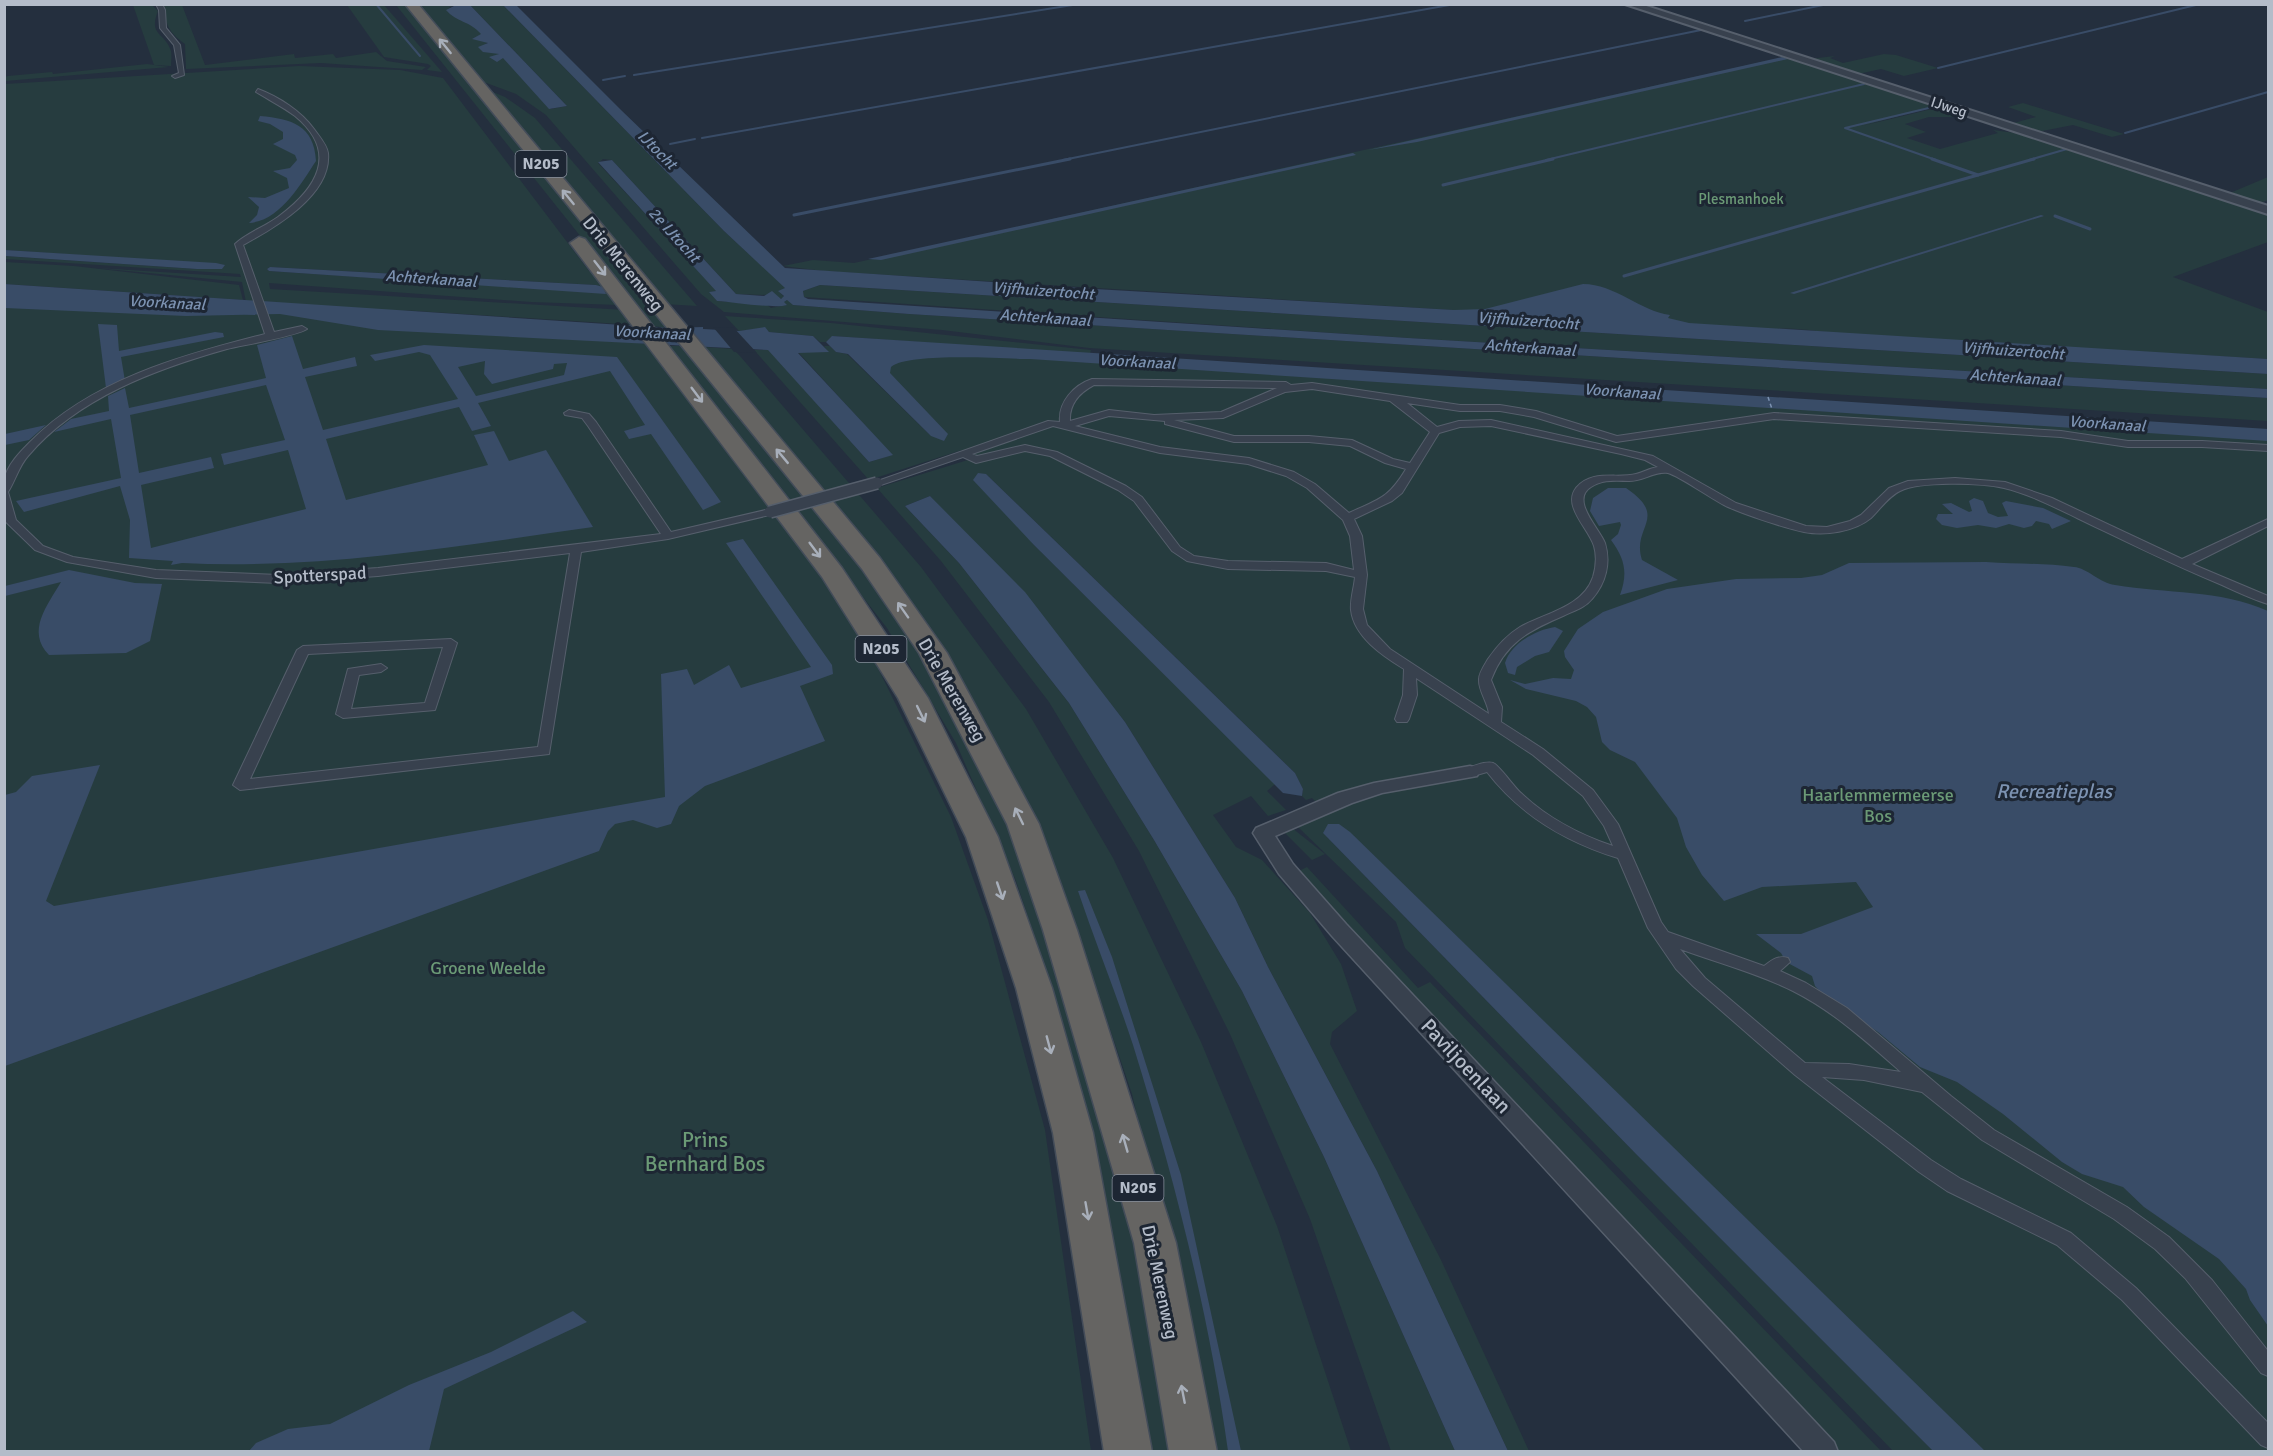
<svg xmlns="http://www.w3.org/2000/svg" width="2273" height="1456" font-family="Signika,sans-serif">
<rect width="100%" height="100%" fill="#242f3e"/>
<g fill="#263c3f" fill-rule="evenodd">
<path d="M133 5H152L158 11C148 36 165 32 171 51 172 55 171 61 171 66L154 65Z"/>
<path d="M162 5H182L205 65 294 54 295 58 333 54 336 58 376 52 387 61 426 67 422 70 321 63 186 69 185 44C170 33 165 26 165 7Z"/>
<path d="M347 5H384L442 72 427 70 431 66 428 64 384 57Z"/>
<path d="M396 5H406L668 328 652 326Z"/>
<path d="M416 5H456L449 7 479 29 489 40 485 45 510 62 551 109 567 106 470 5H503L724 231 786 288 779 291 784 297 781 299 768 295 736 294 612 160 603 159 598 163 717 291 710 292 717 301 766 304 771 308 786 305 783 302 788 300 793 305 909 314 2268 398V421L1089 348 942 330 724 312 701 294 546 115 516 94 481 81Z"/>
<path d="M1884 54 1896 55 1938 68 1904 76 1881 69 1858 74 1809 59 1835 56 1830 58 1843 63Z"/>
<path d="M1784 57 1935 106 1862 126 1940 107 1974 117H1929L1905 124 1926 132 1907 138 1940 149 1998 133 1993 130 2015 133 2011 130H2014L2268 212V242L2173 277 2268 312V359L1852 335C1838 334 1782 325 1774 330L823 271 783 266 813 260 854 263Z"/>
<path d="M147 64 169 67 5 81V77L8 76 52 72 53 74Z"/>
<path d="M299 66 400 70 443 78 589 271 606 281 619 305 531 302 269 283 270 289 625 310 636 325 401 310 652 345 776 517 783 515 798 536 793 539 837 600 873 658 951 817 988 920 1045 1130 1091 1451H5V308L29 306 248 312 242 282 97 268 241 277 240 274 5 259 4 256 197 269H222L224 265 5 250V84ZM270 267 596 285 606 293 269 271 267 269Z"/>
<path d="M488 90 505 97 535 118 697 306 663 304Z"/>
<path d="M2023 103 2124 134 2112 137 2073 125 2037 132 2010 124 2036 117 2008 107Z"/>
<path d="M2268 177V200L2260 203 2230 193Z"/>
<path d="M5 262 74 266 239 285 243 300 5 284Z"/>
<path d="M820 285 2268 374V389L1408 338 804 297 803 291Z"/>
<path d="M725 316 831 323 1091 350 1090 354 833 336 826 342H820L813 336 769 332 764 328 739 331Z"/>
<path d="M667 346H683L886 597 962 720 1040 886 1106 1091 1178 1451H1149L1050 983 1016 881 956 743 887 628Z"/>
<path d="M824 346H830L836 352 847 354 931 436 872 361 978 353 2268 438V1451H1974L1323 833 1636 1154 1933 1451H1893L1405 948 1396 922 1297 826 1327 813 1312 798 1306 800 1302 796 1303 789 1295 773 986 474 1033 544 1275 784 1267 791 1286 810 1268 816 1251 796 1213 815 1236 847 1262 860 1310 913 1341 964 1357 1011 1332 1032 1330 1044 1441 1260 1529 1451H1508L1377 1171 1268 967 1235 898 1125 722 1080 665 930 496 905 506 959 563 1069 703 1154 840 1242 991 1324 1157 1455 1451H1391L1310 1219 1230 1034 1139 851 1049 702 941 561 877 488 971 459 962 450 869 480 754 350H769L869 462 892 455 798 352H828Z"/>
<path d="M703 347 733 349 740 356 921 567 1026 709 1113 858 1201 1042 1277 1226 1351 1451H1209L1198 1386 1132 1094 1055 867 980 712 932 635Z"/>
<path d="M1292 828 1325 854 1312 860 1284 832Z"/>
<path d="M1307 867 1418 988 1430 982 1881 1451H1838L1424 1012 1299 871Z"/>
</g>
<g fill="#394c67" fill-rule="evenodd">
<path d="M456 5H470L567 106 549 109 503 58 497 62 489 57 499 54 483 52 478 47 488 43 472 39 481 34C470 21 456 22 446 10Z"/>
<path d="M503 5H516L621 110 785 268 1095 289 1454 310 1485 309 1583 284C1615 284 1640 311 1670 315L1668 318 1689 323 2268 359V374L820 285 803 291 804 297 808 299 1408 338 2268 389V398L909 314 793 305 787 300 784 302 787 305C775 309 733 302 717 301L709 292 716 291 598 162 612 160 736 294 764 296 772 291 781 299 784 296 778 291 785 288 724 231Z"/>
<path d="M1782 57 1788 59 1417 142 1368 150Z"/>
<path d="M260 116C292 119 314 125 316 161 300 185 280 221 249 223L257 215 259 207 248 197 265 198 289 188 287 178 273 171 290 168 297 160 295 155 273 144 283 139V132L270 124 258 121Z"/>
<path d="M1353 153 1356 155 881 260 868 259Z"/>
<path d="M2041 215 2044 216 1794 294 1790 293Z"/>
<path d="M5 250 216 263 225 265 222 269H197L5 256Z"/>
<path d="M270 267 596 285 603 287 606 294 269 271 267 269Z"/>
<path d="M4 284 668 328 703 327V329L739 331 765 327 769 332 813 336 829 352 798 353 893 455 869 462 768 350 378 330 280 314 186 316 5 308Z"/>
<path d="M98 324 117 325 119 351 215 332 223 333 224 337 121 357 125 381 106 388Z"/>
<path d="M292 336 303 369 355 357 357 366 305 377 323 430 458 399 430 355 419 352 375 361 370 355 424 345 617 357 721 502 703 510 651 434 629 439 624 431 645 425 610 371 478 403 491 426 472 431 459 407 326 439 346 500 488 465 474 435 494 431 509 461 546 450 593 527C457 546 320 570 182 563L171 565 173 561 129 558 130 520 120 486 24 512 16 501 121 478 111 419 54 432 71 419 109 411 108 396 125 388 129 408 266 378 257 345ZM485 361 484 374 492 384 553 369 554 364 567 363 564 375 476 396 458 367ZM266 385 285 440 221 454 224 465 288 450 306 509 151 548 141 485 214 468 211 457 139 473 130 415Z"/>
<path d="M832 336 2268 429V441L1030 359C1003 359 910 352 891 367L890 373 948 434 944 441 931 436 848 354 836 352 826 342Z"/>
<path d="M46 425 29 440 5 445V434Z"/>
<path d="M978 473 986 474 1295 773 1303 789 1302 796 1283 793 1033 544 973 480Z"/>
<path d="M1608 488H1626C1670 518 1631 526 1642 560L1678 580 1620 595C1628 573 1625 559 1611 540L1618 534 1621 525 1620 522 1599 526 1590 511 1593 498Z"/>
<path d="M930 496 1025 592 1125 722 1235 898 1268 967 1377 1171 1508 1451H1455L1324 1157 1242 991 1154 840 1069 703 959 563 905 506Z"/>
<path d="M1974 498 1983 501 1988 513 1998 517 2008 516 2002 503 2006 501 2043 508 2071 521 2052 529 2049 524 2036 521 2032 526 2024 528 2009 524 1996 528 1978 525 1957 528 1942 525 1936 519 1938 514H1953L1942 504 1951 503 1969 512 1972 511 1969 501Z"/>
<path d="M743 539 832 665 833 674 800 686 825 741 705 786 679 806 671 824 657 828 633 820 615 824 608 831 599 851 5 1066V795L16 792 32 776 100 765 46 901 54 906 665 797 661 674 687 669 694 685 729 665 741 688 811 667 726 543Z"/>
<path d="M1986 562C2015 564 2045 563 2074 567 2087 568 2100 583 2115 585 2167 594 2219 589 2268 611V1326L2250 1300 2246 1289 2219 1259 2144 1207 2123 1187 2082 1174 2062 1162 2003 1114 1957 1082 1920 1067 1878 1032 1825 997 1815 986 1812 976 1786 962 1781 953 1756 934H1801L1873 907 1856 882 1762 887 1724 901 1702 875 1686 847 1677 818 1635 762 1610 750 1602 742 1596 717 1587 707 1576 701 1526 689 1510 680 1525 684 1553 678 1571 679 1574 670 1565 657 1564 651 1578 629 1603 612 1667 589 1736 579 1801 578 1822 575 1849 563Z"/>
<path d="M69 570 135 583 162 584 150 641 126 653 49 655C26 631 47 606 61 582L5 596V586Z"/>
<path d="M1555 627 1563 631 1549 652 1535 656 1517 667 1515 675 1508 673 1505 663C1511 643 1536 630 1555 627Z"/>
<path d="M1328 824H1339L1350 832 1985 1451H1933L1636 1154 1323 833Z"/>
<path d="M1085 890 1112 957 1181 1175 1241 1451H1228C1209 1314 1174 1177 1133 1045 1116 993 1095 942 1078 891Z"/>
<path d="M573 1311 587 1322 444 1389 429 1451H249L256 1443 288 1429 330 1424 409 1385 491 1352Z"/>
</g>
<path fill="#242f3e" d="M713 327 734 328 757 353 734 352Z"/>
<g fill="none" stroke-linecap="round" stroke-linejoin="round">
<g stroke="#394c67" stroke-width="2">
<path d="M376 4 420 56"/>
<path d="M1745 21 1828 4"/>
<path d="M1938 68 2200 4"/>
<path d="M634 75 1079 4"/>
<path d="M603 80 625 76"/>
<path d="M2125 133 2268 92"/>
<path d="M702 138 1455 4"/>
<path d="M670 144 695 139"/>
<path d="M1063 160 1701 30"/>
<path d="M1546 160 1864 84"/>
<path d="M1936 160 1845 128 1937 106"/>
<path d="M2029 160 2067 149"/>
</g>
<g stroke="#394c67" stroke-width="3">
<path d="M1932 159 1978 175 2034 159"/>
<path d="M1443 185 1553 159"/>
<path d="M794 215 1070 159"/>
<path d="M2055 216 2090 229"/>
<path d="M1624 276 1978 175"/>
</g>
<path stroke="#7c92b1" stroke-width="1.5" stroke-dasharray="4 3" stroke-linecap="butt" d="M1768 397 1772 409"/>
<defs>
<g id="pedestrian">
<path d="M156 4H162L165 10 166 28 180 45 184 75 175 78 172 76 179 73 174 45 160 28 159 10Z"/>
<path d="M258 89C279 97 301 111 314 129 319 136 327 145 328 153 332 195 274 228 243 245L274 332 302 326 307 329C297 336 244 345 227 349 156 369 77 398 28 456 19 466 15 481 8 492L16 520 43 546 73 557 156 570 279 575 378 568 661 534 588 426 582 418 565 415 564 413 569 410 589 414 596 422 671 532 770 509 774 510V514L668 539 581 552 549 754 240 790 233 785 297 650 303 646 451 639 457 643 435 710 343 718 336 714 348 669 381 664 387 668 381 672 359 675 351 709 425 703 443 647 308 654 250 779 538 747 570 553 378 576 279 583 156 578 67 562 35 550 5 521C3 509 2 491 4 480 7 465 20 452 30 442 91 380 182 355 265 334L235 244C247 233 264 227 278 217 316 189 340 153 295 116 283 107 269 100 256 92Z"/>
<path d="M1092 379 1286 382 1291 385 1312 383 1460 405H1500L1536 411 1617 436 1774 413 2061 431 2128 441H2202L2268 445V451L2202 447H2128L2061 437 1774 419 1616 442 1534 417 1500 411H1460L1407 403 1437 427 1459 421 1491 420 1653 456 1736 503 1806 526 1827 527 1850 521 1861 515 1889 488 1908 481 1955 478 2005 482 2052 498 2182 559 2268 519V526L2192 564 2268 596V604C2252 599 2237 592 2222 585 2173 565 2125 541 2077 518 2054 507 2029 494 2004 488 1981 483 1921 481 1900 491 1889 496 1880 509 1871 518 1854 532 1825 536 1804 532 1788 529 1739 513 1724 505 1712 499 1679 476 1668 473 1655 471 1643 481 1629 481 1616 481 1603 479 1591 487 1570 500 1599 528 1605 543 1611 563 1606 583 1592 599 1585 608 1573 611 1563 616 1528 631 1505 643 1491 680L1502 707 1501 722 1543 749 1593 790 1618 824 1661 922 1668 932 1764 966C1772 960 1778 955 1788 958L1790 962 1780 971 1806 983 1847 1008 1951 1096 1994 1130 2127 1207 2169 1237 2212 1280 2268 1351V1376L2261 1373 2185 1278 2155 1249 2114 1219 1982 1140 1922 1092 1864 1080 1822 1077 1931 1160 1961 1179 2071 1233 2136 1288 2268 1423V1448L2261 1445 2122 1300 2057 1245 1947 1191 1919 1172 1795 1075 1693 986 1676 969 1648 928 1618 858C1566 842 1521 816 1487 772L1470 777 1463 772C1467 767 1486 761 1493 763 1499 765 1514 787 1521 793 1546 817 1580 835 1613 846L1604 826 1583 796 1533 755 1416 678 1417 695 1409 719 1407 722H1397L1395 719 1403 695 1404 669C1383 656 1354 637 1351 610 1350 600 1354 588 1355 577L1326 571 1228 569 1187 561 1172 551 1134 501 1118 490 1050 456 1025 451 976 463 963 457 881 485H873L872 483 1048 421 1060 422C1058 402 1074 385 1092 379ZM1094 385 1277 388 1221 412 1154 415 1109 410 1070 421C1069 404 1079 393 1094 385ZM1312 389 1390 401 1430 432 1410 463 1393 459 1352 440 1309 436H1234L1174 420 1223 418 1285 392ZM1109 416 1165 421V424L1234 442H1309L1350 446 1385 463 1406 469C1388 499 1379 499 1349 513L1315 484 1294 472 1249 458 1160 447 1075 426ZM1053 426 1160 453 1248 464 1286 476 1307 488 1343 520 1350 536 1354 570 1326 563 1228 561 1194 556 1180 547 1142 497 1126 486 1057 452 1025 445 977 456 972 454ZM1491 426 1621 454 1645 460 1658 467C1650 468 1644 472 1636 474 1617 479 1592 469 1576 488 1562 506 1589 529 1594 546 1597 556 1596 567 1593 577 1583 607 1545 613 1520 627 1507 635 1497 646 1488 659 1485 664 1479 673 1479 679 1478 690 1488 703 1489 714L1390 649 1367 625 1363 609 1367 575 1362 536 1354 519 1392 501 1402 493 1439 433 1460 427ZM1680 949C1718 963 1757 973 1793 991 1833 1011 1867 1042 1901 1072L1849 1064 1805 1063 1705 978Z"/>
</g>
<path id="minor" d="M1470 766 1477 768 1479 772 1477 776 1382 793 1352 803 1275 836 1293 864 1346 924 1834 1442 1838 1452H1804L1332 936 1279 874 1253 833 1256 828 1338 793 1374 783Z"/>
<path id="tertiary" d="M1625 4H1640L2268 206V214Z"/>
<g id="trunk">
<path d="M405 4H418L880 558 947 653 1039 824 1077 930 1176 1243 1217 1452H1169L1134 1243 1043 930 1007 824 919 653 862 569Z"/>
<path d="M579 237 585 239 842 568 928 698 998 837 1052 988 1093 1133 1152 1452H1104L1053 1133 1016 988 966 837 898 698 822 577 573 247 570 243Z"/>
</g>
</defs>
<use href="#pedestrian" stroke="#565f6c" stroke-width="2"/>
<use href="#minor" stroke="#565f6c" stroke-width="3"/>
<use href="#tertiary" stroke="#565f6c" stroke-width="4"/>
<use href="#trunk" stroke="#434c59" stroke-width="3"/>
<use href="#pedestrian" fill="#38414e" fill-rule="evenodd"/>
<use href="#minor" fill="#38414e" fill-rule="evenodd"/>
<use href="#tertiary" fill="#38414e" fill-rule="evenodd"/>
<use href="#trunk" fill="#656462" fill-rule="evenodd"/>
<defs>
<path id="pedestrian-bridge" d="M770 512 877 483"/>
</defs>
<use href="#pedestrian-bridge" stroke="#565f6c" stroke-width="14" stroke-linecap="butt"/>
<use href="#pedestrian-bridge" stroke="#38414e" stroke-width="11"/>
</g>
<defs><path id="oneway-shaft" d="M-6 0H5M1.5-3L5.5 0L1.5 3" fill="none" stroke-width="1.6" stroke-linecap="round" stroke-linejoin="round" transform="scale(1.5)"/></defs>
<g stroke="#a8afba">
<use href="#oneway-shaft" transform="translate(445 46) rotate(-129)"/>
<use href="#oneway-shaft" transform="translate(568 197) rotate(-129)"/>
<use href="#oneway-shaft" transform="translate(600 268) rotate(52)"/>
<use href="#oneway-shaft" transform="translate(697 395) rotate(53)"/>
<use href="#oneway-shaft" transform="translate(782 456) rotate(-130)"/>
<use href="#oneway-shaft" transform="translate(815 550) rotate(53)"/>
<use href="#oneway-shaft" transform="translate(903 610) rotate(-125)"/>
<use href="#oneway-shaft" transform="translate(921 714) rotate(64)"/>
<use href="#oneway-shaft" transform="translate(1019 816) rotate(-116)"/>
<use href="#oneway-shaft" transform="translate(1000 891) rotate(71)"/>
<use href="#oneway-shaft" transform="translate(1049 1045) rotate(75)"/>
<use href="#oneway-shaft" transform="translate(1125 1143) rotate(-106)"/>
<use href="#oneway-shaft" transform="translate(1087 1211) rotate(80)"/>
<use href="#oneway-shaft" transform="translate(1183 1394) rotate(-101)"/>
</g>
<g text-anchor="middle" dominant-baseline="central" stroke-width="6" stroke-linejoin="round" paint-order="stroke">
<g font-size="15" fill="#b4bcc9" stroke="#1d2633">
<text transform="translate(1949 107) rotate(18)">IJweg</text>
</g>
<g font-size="15" fill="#6b9a76" stroke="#1d2633">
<text x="1741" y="199">Plesmanhoek</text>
</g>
<g font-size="16" font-style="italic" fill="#7c92b1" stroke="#1d2633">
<text transform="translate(657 150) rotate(45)">IJtocht</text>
<text transform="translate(674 235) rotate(48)">2e IJtocht</text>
<text transform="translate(431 279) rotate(4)">Achterkanaal</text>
<text transform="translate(1043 291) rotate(4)">Vijfhuizertocht</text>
<text transform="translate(167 303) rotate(3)">Voorkanaal</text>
<text transform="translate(1045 318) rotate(4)">Achterkanaal</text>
<text transform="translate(1528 321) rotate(4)">Vijfhuizertocht</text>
<text transform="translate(652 333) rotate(3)">Voorkanaal</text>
<text transform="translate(1530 348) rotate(4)">Achterkanaal</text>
<text transform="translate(2013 351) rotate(4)">Vijfhuizertocht</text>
<text transform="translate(1137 362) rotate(3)">Voorkanaal</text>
<text transform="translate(2015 378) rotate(4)">Achterkanaal</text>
<text transform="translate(1622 392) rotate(4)">Voorkanaal</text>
<text transform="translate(2107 424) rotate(4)">Voorkanaal</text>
</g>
<g fill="#1d2633" stroke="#878f9c" stroke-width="1.5">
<rect x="515.5" y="151" width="51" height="26" rx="4.5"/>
<rect x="855.5" y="636" width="51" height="26" rx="4.5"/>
<rect x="1112.5" y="1175" width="51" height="26" rx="4.5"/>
</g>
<g font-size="16" font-weight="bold" fill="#b4bcc9">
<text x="541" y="164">N205</text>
<text x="881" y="649">N205</text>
<text x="1138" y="1188">N205</text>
</g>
<g font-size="18" fill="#b4bcc9" stroke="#1d2633">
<text transform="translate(623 264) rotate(51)">Drie Merenweg</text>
<text transform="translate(320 575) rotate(-3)">Spotterspad</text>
<text transform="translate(952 690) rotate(60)">Drie Merenweg</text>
<text transform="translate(1160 1282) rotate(78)">Drie Merenweg</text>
</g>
<g font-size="18" fill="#6b9a76" stroke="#1d2633">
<text x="1878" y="795">Haarlemmermeerse<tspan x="1878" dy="21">Bos</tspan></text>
<text x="488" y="968">Groene Weelde</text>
</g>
<g font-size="20" font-style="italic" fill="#7c92b1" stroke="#1d2633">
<text x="2054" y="791">Recreatieplas</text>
</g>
<g font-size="21" fill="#b4bcc9" stroke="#1d2633">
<text transform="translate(1466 1066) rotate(47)">Paviljoenlaan</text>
</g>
<g font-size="21" fill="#6b9a76" stroke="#1d2633">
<text x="705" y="1140">Prins<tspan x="705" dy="24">Bernhard Bos</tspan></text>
</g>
</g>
<rect width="2273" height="1456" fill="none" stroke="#b4bcc9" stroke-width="12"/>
</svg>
